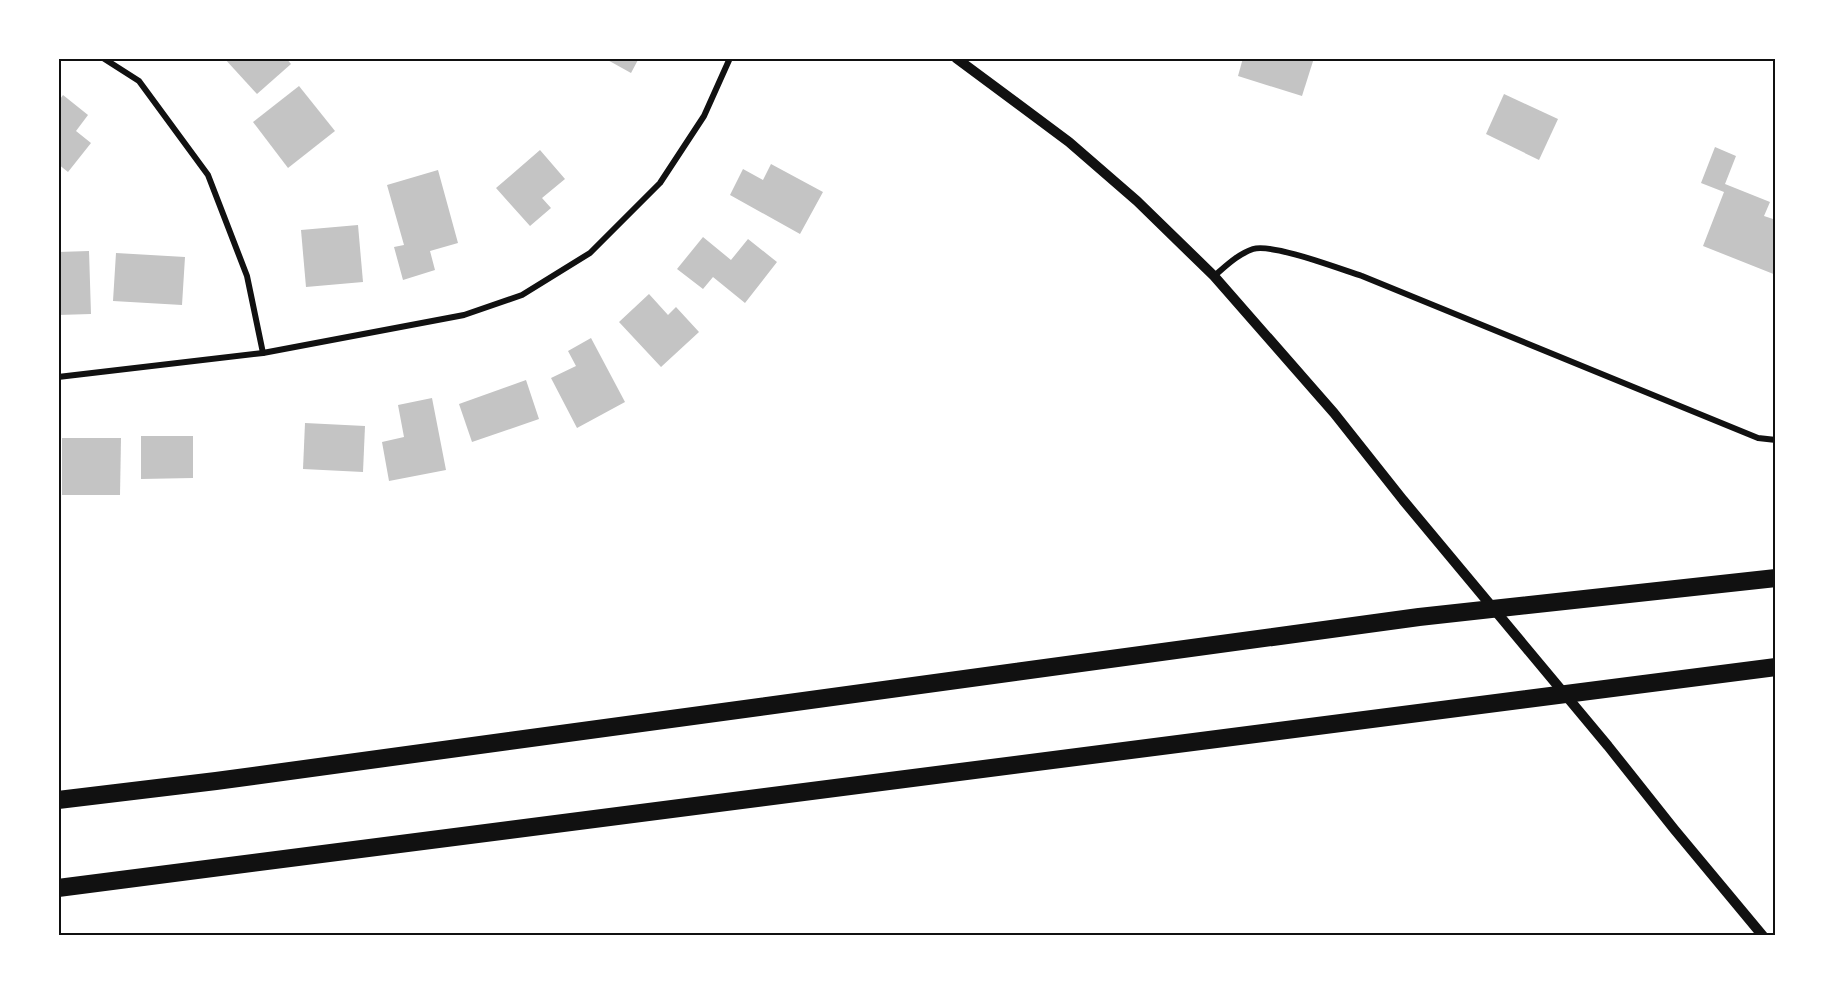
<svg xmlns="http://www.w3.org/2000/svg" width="1834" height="994" font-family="Signika,sans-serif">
<rect width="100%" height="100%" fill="#fff"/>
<g fill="#c4c4c4">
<path d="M224 58H286L291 64 257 94Z"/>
<path d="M604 58H639L631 73Z"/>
<path d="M1243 58H1314L1302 96 1238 76Z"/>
<path d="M299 86 335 131 288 168 253 122Z"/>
<path d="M1504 94 1558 119 1539 160 1486 134Z"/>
<path d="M63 95 88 115 76 131 91 143 68 172 58 164V102Z"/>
<path d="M1715 147 1736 156 1725 184 1770 202 1764 216 1776 220V275L1703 246 1724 192 1701 183Z"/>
<path d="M540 150 565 179 542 198 551 208 530 226 496 188Z"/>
<path d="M771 164 823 192 800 234 730 195 743 169 763 180Z"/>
<path d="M438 170 458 243 430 251 435 270 403 280 394 247 404 245 387 185Z"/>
<path d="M358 225 363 282 306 287 301 230Z"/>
<path d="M703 237 731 260 748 239 777 262 745 303 713 277 703 289 677 269Z"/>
<path d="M89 251 91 314 58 315V252Z"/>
<path d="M116 253 185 257 182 305 113 301Z"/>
<path d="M649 294 668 315 676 307 699 332 661 367 619 322Z"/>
<path d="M591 338 625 402 577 428 551 378 576 366 568 351Z"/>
<path d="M526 380 539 419 472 442 459 404Z"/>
<path d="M432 398 446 470 389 481 382 442 404 437 398 405Z"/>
<path d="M305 423 365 426 363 472 303 469Z"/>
<path d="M141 436H193V478L141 479Z"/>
<path d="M62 438H121L120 495H62Z"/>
</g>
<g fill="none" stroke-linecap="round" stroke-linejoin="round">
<g stroke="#111" stroke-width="6">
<path d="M103 58 139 81 208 175 247 276 263 353"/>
<path d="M1214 276C1226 266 1238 254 1253 249 1272 243 1340 269 1362 276L1758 438 1776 440"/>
<path d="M58 377 263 353 464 315 522 295 590 253 660 183 704 116 730 58"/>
</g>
<path stroke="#111" stroke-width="10" d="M956 58 1069 142 1137 201 1214 276 1334 413 1403 500 1608 746 1674 829 1763 936"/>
<g stroke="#111" stroke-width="18">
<path d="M58 800 216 781 1419 617 1776 578"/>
<path d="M58 888 1776 667"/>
</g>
</g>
<rect width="1834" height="994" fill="none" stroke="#ffffff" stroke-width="120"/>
<rect x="60" y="60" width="1714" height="874" fill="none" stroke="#111" stroke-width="2"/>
</svg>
